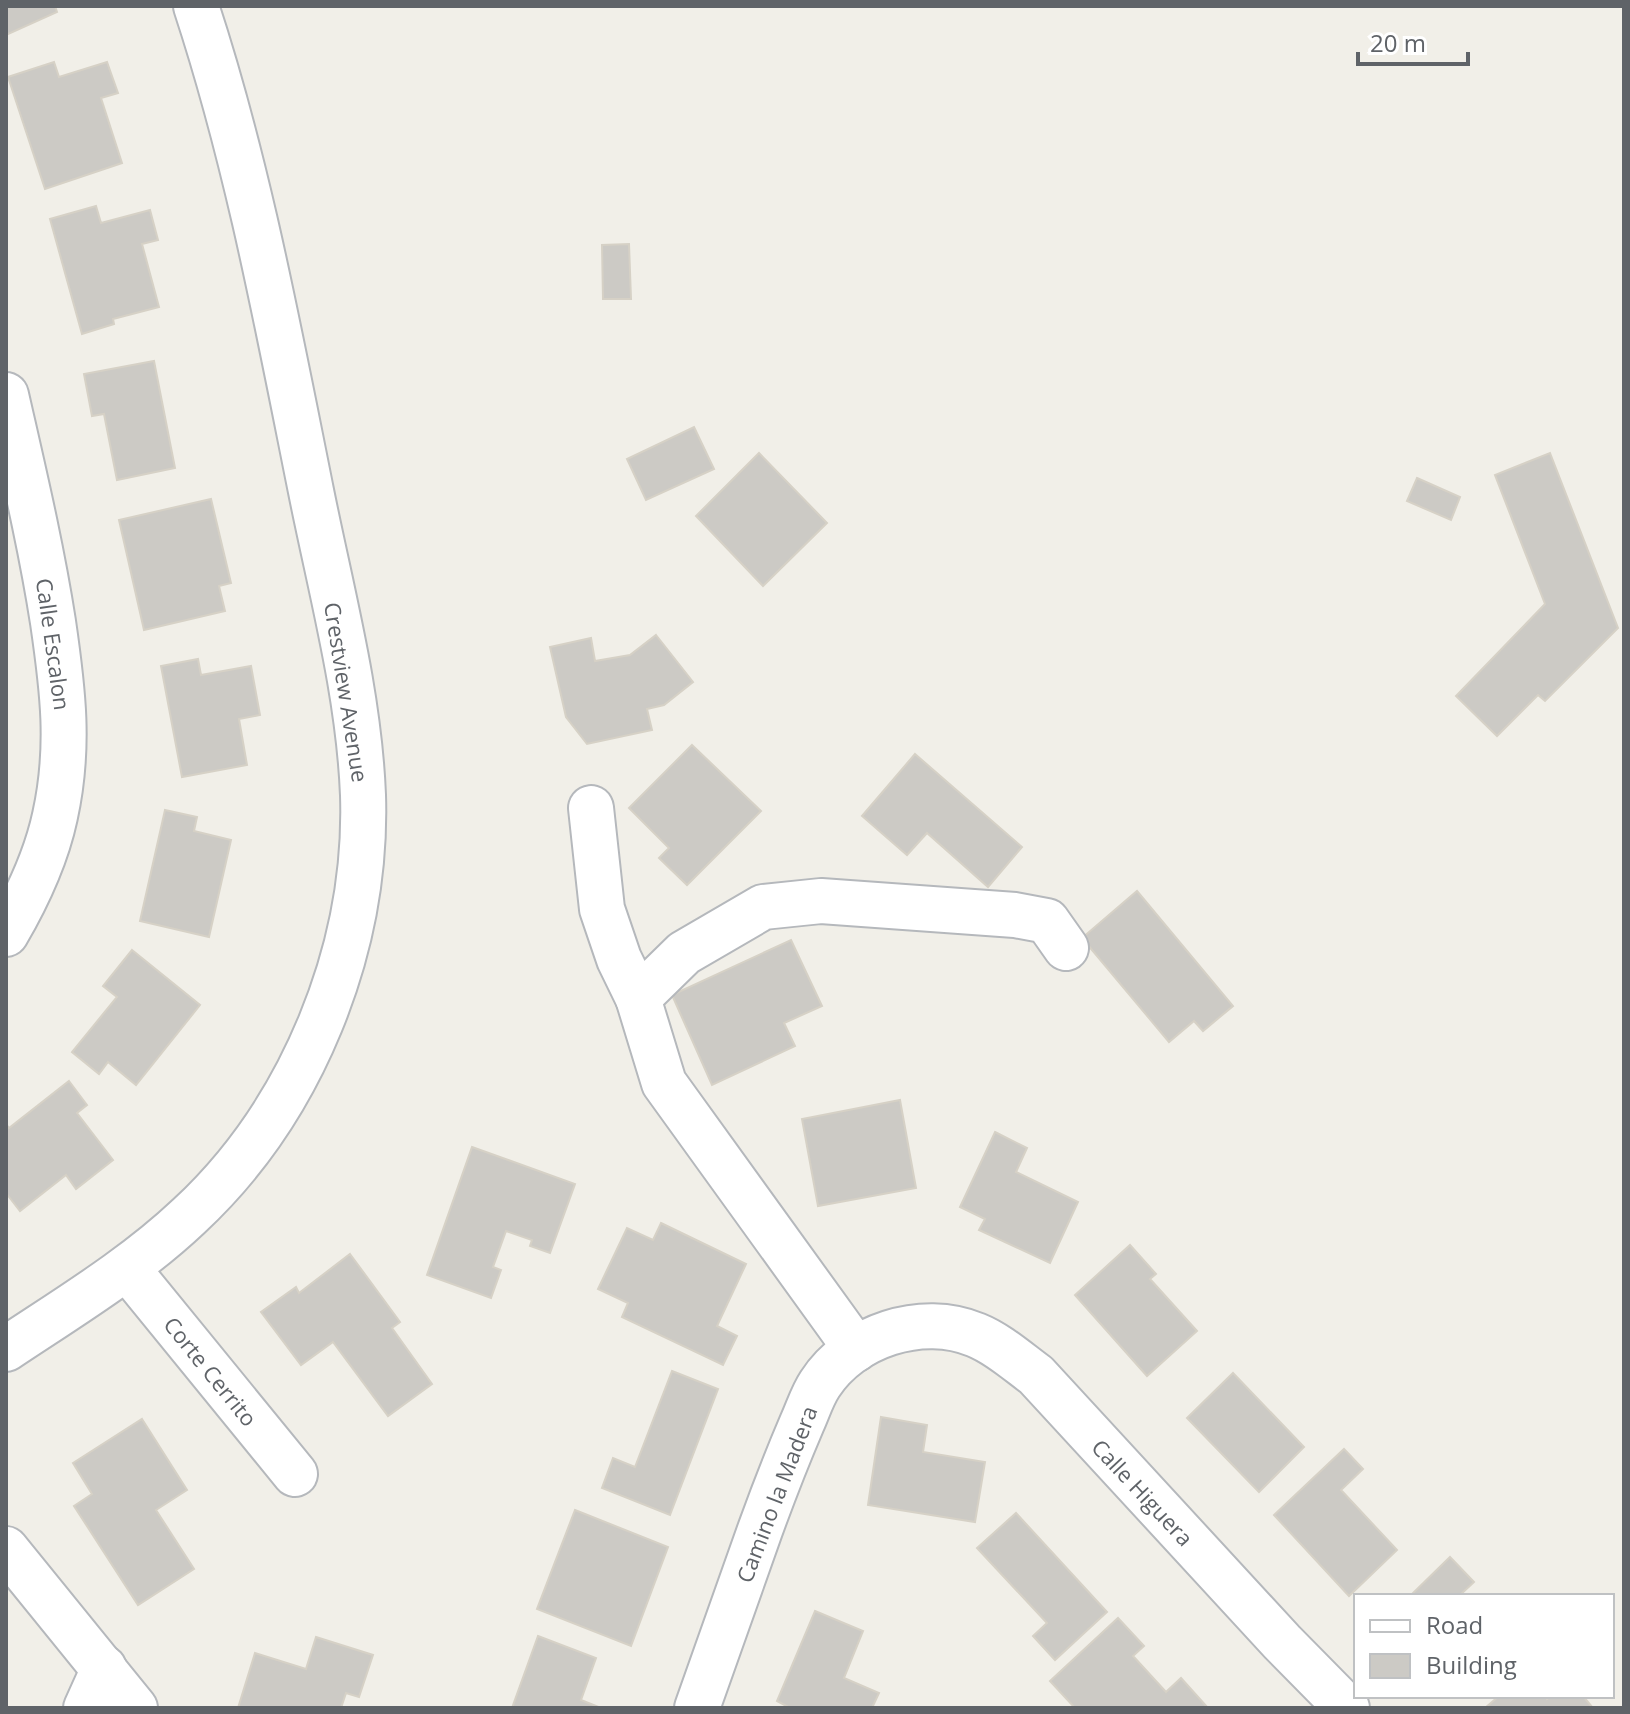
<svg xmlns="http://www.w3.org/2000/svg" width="1630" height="1714" font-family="'Open Sans',sans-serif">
<rect width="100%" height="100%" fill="#f1efe8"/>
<g fill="#cccac5" stroke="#d6d1c6" stroke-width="2">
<path d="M6 6H55L57 12 6 35Z"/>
<path d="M54 62 59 77 107 62 118 93 101 98 122 163 45 189 8 77Z"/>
<path d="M96 206 101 223 150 210 158 240 142 244 159 307 113 319 114 324 82 334 50 219Z"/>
<path d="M629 244 631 299H603L602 245Z"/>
<path d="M154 361 175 468 117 480 104 414 92 416 84 374Z"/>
<path d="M694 427 714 469 646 500 627 459Z"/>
<path d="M759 453 827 523 763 586 696 516Z"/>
<path d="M1550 453 1618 628 1545 701 1538 695 1497 736 1456 696 1545 604 1495 475Z"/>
<path d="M1417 478 1460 497 1451 520 1407 501Z"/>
<path d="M211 499 231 583 219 586 225 611 144 630 119 520Z"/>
<path d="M656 635 693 682 664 705 647 709 652 730 587 744 566 717 550 647 591 638 595 661 630 655Z"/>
<path d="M198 659 201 675 251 666 260 715 239 719 247 765 182 777 161 666Z"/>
<path d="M692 745 761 811 687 885 659 858 669 848 629 808Z"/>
<path d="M915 754 1022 847 988 887 927 833 907 855 862 816Z"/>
<path d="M165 810 197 817 194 831 231 840 209 937 140 921Z"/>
<path d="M1137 891 1233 1006 1203 1031 1194 1021 1169 1042 1082 938Z"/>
<path d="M791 940 822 1006 784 1023 795 1046 712 1085 672 995Z"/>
<path d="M132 950 200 1005 136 1085 108 1062 99 1074 72 1052 117 997 103 986Z"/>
<path d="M69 1081 87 1105 77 1113 113 1160 76 1189 66 1175 20 1211 6 1193V1124L9 1128Z"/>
<path d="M900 1100 916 1188 818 1206 802 1119Z"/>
<path d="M995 1132 1027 1148 1016 1172 1078 1202 1050 1263 979 1230 985 1219 960 1207Z"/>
<path d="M472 1147 575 1184 550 1253 530 1246 532 1240 506 1231 493 1267 501 1270 491 1298 427 1275Z"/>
<path d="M661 1223 746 1264 717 1326 737 1336 723 1365 622 1317 628 1303 598 1289 627 1228 653 1240Z"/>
<path d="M1130 1245 1156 1274 1150 1279 1197 1331 1147 1376 1075 1295Z"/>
<path d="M350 1254 400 1322 392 1328 432 1384 388 1416 333 1342 301 1365 261 1312 296 1287 299 1293Z"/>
<path d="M672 1371 718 1389 670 1515 602 1488 613 1458 635 1467Z"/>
<path d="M1233 1373 1304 1447 1259 1492 1187 1418Z"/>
<path d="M881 1417 927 1425 923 1452 985 1462 975 1522 868 1505Z"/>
<path d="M142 1419 187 1490 156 1510 194 1569 138 1605 74 1506 92 1494 73 1463Z"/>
<path d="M1344 1449 1363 1469 1341 1490 1397 1550 1349 1596 1274 1515Z"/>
<path d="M575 1510 668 1547 631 1646 537 1609Z"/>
<path d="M1016 1513 1107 1612 1055 1660 1033 1636 1047 1623 977 1548Z"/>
<path d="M1450 1557 1474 1582 1459 1596H1410Z"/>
<path d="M815 1611 863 1631 844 1678 879 1693 872 1708H790L777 1701Z"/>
<path d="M1118 1618 1144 1646 1133 1656 1166 1692 1181 1678 1208 1708H1075L1050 1681Z"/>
<path d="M538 1636 596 1658 581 1700 601 1708H512Z"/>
<path d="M316 1637 373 1655 359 1697 346 1693 341 1708H238L255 1653 306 1669Z"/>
<path d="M1499 1696H1545L1547 1699 1551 1696H1583L1593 1708H1485Z"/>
</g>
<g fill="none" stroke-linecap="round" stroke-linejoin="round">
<defs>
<g id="minor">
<path d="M6 395C23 470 41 545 53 622 63 690 70 748 55 816 46 858 27 898 6 934"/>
<path d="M591 808 602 909 619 959 638 998"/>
<path d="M127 1268 295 1474"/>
<path d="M6 1349C69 1307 134 1268 189 1216 302 1111 368 949 363 795 359 693 331 591 311 491 278 327 248 164 196 6"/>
<path d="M856 1349 664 1083 638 998 684 953 763 907 821 901 1015 915 1047 921 1066 948"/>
<path d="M6 1549 135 1708"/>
<path d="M86 1708 104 1668"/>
<path d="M697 1708C718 1649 739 1590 760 1530 773 1494 787 1458 802 1423 808 1410 812 1396 820 1384 851 1336 922 1312 976 1335 998 1344 1017 1361 1036 1375L1282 1642 1347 1708"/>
</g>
</defs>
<use href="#minor" stroke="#b5b8bc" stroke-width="48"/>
<use href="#minor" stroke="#fff" stroke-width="44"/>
</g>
<g text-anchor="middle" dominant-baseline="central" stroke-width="6" stroke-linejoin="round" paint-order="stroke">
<g font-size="22" fill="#5f6368" stroke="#fff">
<text transform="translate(54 644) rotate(82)">Calle Escalon</text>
<text transform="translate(347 692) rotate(81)">Crestview Avenue</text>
<text transform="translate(211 1371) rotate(51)">Corte Cerrito</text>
<text transform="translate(1143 1492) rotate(47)">Calle Higuera</text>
<text transform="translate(776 1494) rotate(-69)">Camino la Madera</text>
</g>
</g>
<rect width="1630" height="1714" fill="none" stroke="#5f6368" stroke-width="16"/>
<rect x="1354" y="1594" width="260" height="104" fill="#ffffff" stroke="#bfc1c3" stroke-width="2"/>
<rect x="1370" y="1620" width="40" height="12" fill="#ffffff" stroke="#bfc1c3" stroke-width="2"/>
<text x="1426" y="1634" font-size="24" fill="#5f6368">Road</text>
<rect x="1370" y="1654" width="40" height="24" fill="#cccac5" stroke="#bfc1c3" stroke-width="2"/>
<text x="1426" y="1674" font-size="24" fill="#5f6368">Building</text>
<path d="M1358 52v12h110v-12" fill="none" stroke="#5f6368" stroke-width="4"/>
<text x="1370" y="52" font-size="24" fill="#5f6368" stroke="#ffffff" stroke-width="6" paint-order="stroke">20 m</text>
</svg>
